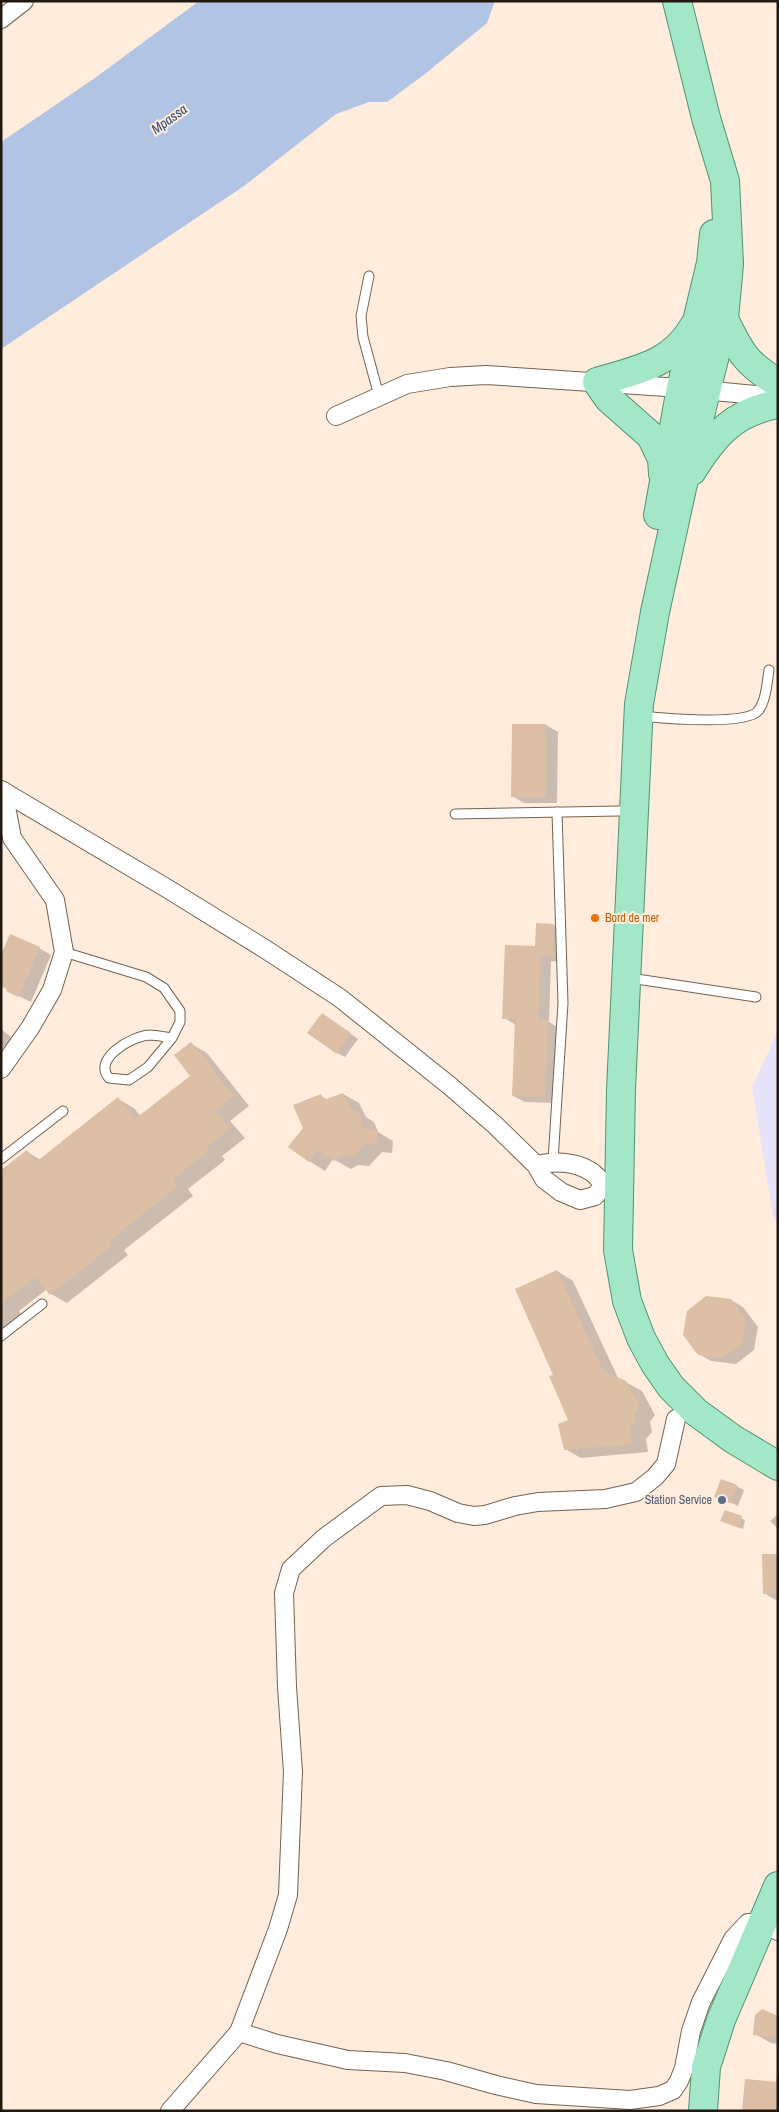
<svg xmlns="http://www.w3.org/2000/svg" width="779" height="2112" font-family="'Archivo Narrow',sans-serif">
<rect width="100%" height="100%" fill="#ffecdc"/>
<path fill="#e6e3f9" d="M778 1031V1223L773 1216 752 1087Z"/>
<path fill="#b1c4e4" d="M199 1H495L487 23 425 74 387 102H369L336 114 244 186 1 349V142L95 78Z"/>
<g fill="#0003">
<path d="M513 725H546L558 732 557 803H524L512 796Z"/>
<path d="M553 925 565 932 564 962 551 961 549 1022 559 1028 557 1103 525 1102 513 1096 516 1025 504 1018 536 947Z"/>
<path d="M39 948 51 955 31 1002 8 991Z"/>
<path d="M330 1019 358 1039 345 1057 337 1053Z"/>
<path d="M1 1029 12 1038 1 1050Z"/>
<path d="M191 1044 207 1053 249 1106 230 1121 245 1138 222 1156 225 1160 188 1189 193 1196 124 1250 128 1255 67 1303 51 1294 47 1289 19 1311 23 1317 1 1333V1190L27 1152 41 1160 118 1099 134 1108 141 1117 192 1076Z"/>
<path d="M343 1094 359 1103 366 1117 374 1122 378 1132 393 1141 392 1153 382 1152 369 1166 358 1165 351 1169 333 1159 325 1171 309 1161 304 1128 321 1096 328 1100Z"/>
<path d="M557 1271 573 1281 618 1378 642 1391 655 1415 650 1422 652 1432 646 1439 648 1452 581 1458 565 1449 569 1420 555 1375Z"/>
<path d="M731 1300 743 1307 758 1327 754 1350 736 1364 711 1361 699 1354Z"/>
<path d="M736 1486 744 1490 738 1506 716 1496Z"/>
<path d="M725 1511 745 1520 743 1529 725 1522Z"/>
<path d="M778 1514V1529L770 1521Z"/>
<path d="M778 1555V1600H776L764 1593Z"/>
<path d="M778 2017V2044L771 2043 755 2034Z"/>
<path d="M778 2062V2111L776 2083Z"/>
</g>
<g fill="#dcbfa4">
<path d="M512 724H546V797H511Z"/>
<path d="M536 923 554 924 553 956 540 955 538 1020H548L545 1097 512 1096 515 1019H502L505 945 535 946Z"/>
<path d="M10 934 40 947 18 997 6 991 7 989 1 986V954Z"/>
<path d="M322 1013 351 1033 337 1054 307 1033Z"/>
<path d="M191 1042 234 1096 215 1111 230 1129 207 1146 210 1150 173 1179 178 1186 109 1241 113 1245 50 1295 35 1277 1 1304V1170L27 1150 36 1162 118 1097 135 1119 190 1076 174 1055Z"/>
<path d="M343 1093 352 1111H358L363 1120 361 1128 378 1131 376 1145 365 1143 353 1157 342 1156 334 1161 317 1150 309 1162 288 1147 303 1128 293 1105 321 1094 324 1100Z"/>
<path d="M557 1270 603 1371 626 1381 640 1406 634 1413 636 1422 630 1429 633 1444 564 1450 558 1424 568 1420 549 1376 553 1375 515 1289Z"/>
<path d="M706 1296 731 1299 746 1319 743 1343 723 1358 698 1355 683 1335 687 1311Z"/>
<path d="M721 1479 737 1485 730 1503 714 1497Z"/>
<path d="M725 1510 742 1516 739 1528 720 1521Z"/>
<path d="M762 1554H778V1593L763 1594Z"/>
<path d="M762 2009 778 2016V2037L753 2035 755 2015Z"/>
<path d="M745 2079 778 2082V2111H742Z"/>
</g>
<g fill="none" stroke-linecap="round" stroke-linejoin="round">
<defs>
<g id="lane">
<path d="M369 276 361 316 363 337 379 396"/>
<path d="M640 716C661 718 745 726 758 711 766 701 767 683 769 670"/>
<path d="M455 814 619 811"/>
<path d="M64 952 146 977 164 988 180 1011V1022L172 1038 148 1067 129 1080 109 1078C92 1059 132 1036 149 1035 157 1035 165 1037 172 1038"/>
<path d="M630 978 756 997"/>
<path d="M1 1159 63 1111"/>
<path d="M553 1161 563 1003 557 812"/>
<path d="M1 1336 42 1304"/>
</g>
<g id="street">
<path d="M1 19 24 1"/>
<path d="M336 416 407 384 450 377 486 375 681 388 778 397"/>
<path d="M1 790 168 889 265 949 340 998 450 1086 495 1125 536 1165 544 1179 561 1192 580 1200 595 1196 604 1185C600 1181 596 1174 590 1171 574 1161 553 1161 536 1165"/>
<path d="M1 1069 30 1028 52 990 64 952 55 900 12 838 3 791"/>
<path d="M239 2032 277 2044 348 2060 405 2063 446 2071 496 2085 536 2094 630 2100 659 2096 673 2090 679 2081 684 2068 691 2031 701 2002 733 1939 748 1923H761L778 1931"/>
<path d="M170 2111 239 2032 278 1929 288 1895 293 1772 287 1687 284 1593 291 1569 324 1538 381 1496 407 1495 430 1501 458 1513 474 1516 485 1515 515 1506 538 1502 605 1499 636 1492 655 1477 666 1464 676 1419"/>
</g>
<g id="primary">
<path d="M677 1 706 118 725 181 729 264 724 319 682 488 655 612 639 704 621 1090 618 1250 627 1301 641 1338 655 1364 671 1387 696 1412 733 1439 778 1466"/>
<path d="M724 319C740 352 745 363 778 383"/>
<path d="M692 471C714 435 734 412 778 404"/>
<path d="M663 474 662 459 651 436 609 399 597 382C636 370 672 365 694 326"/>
<path d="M658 515 681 388 711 263 714 234"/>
<path d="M703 2111 706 2067 721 2020 778 1886"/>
</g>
</defs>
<use href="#lane" stroke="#756250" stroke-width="11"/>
<use href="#street" stroke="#756250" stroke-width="20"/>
<use href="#primary" stroke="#4e9471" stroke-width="30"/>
<use href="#lane" stroke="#fff" stroke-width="9"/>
<use href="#street" stroke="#fff" stroke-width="18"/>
<use href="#primary" stroke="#a4e7c8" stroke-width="28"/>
</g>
<circle fill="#e8710a" stroke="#ffecdc" stroke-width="2" cx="595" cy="918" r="5"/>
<circle fill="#5c6f8a" stroke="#ffecdc" stroke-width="2" cx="722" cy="1500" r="5"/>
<g text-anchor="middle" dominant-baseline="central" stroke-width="4" stroke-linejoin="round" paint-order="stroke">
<g font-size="12" fill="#c56008" stroke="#ffecdc" text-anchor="start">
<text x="605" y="918">Bord de mer</text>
</g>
<g font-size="12" fill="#4e5e75" stroke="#ffecdc" text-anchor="end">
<text x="712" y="1500">Station Service</text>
</g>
<g font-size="14" font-style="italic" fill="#334d79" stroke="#ffecdc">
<text transform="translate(169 119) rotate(-36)">Mpassa</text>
</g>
</g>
<rect width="779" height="2112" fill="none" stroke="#201811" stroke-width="5"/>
</svg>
